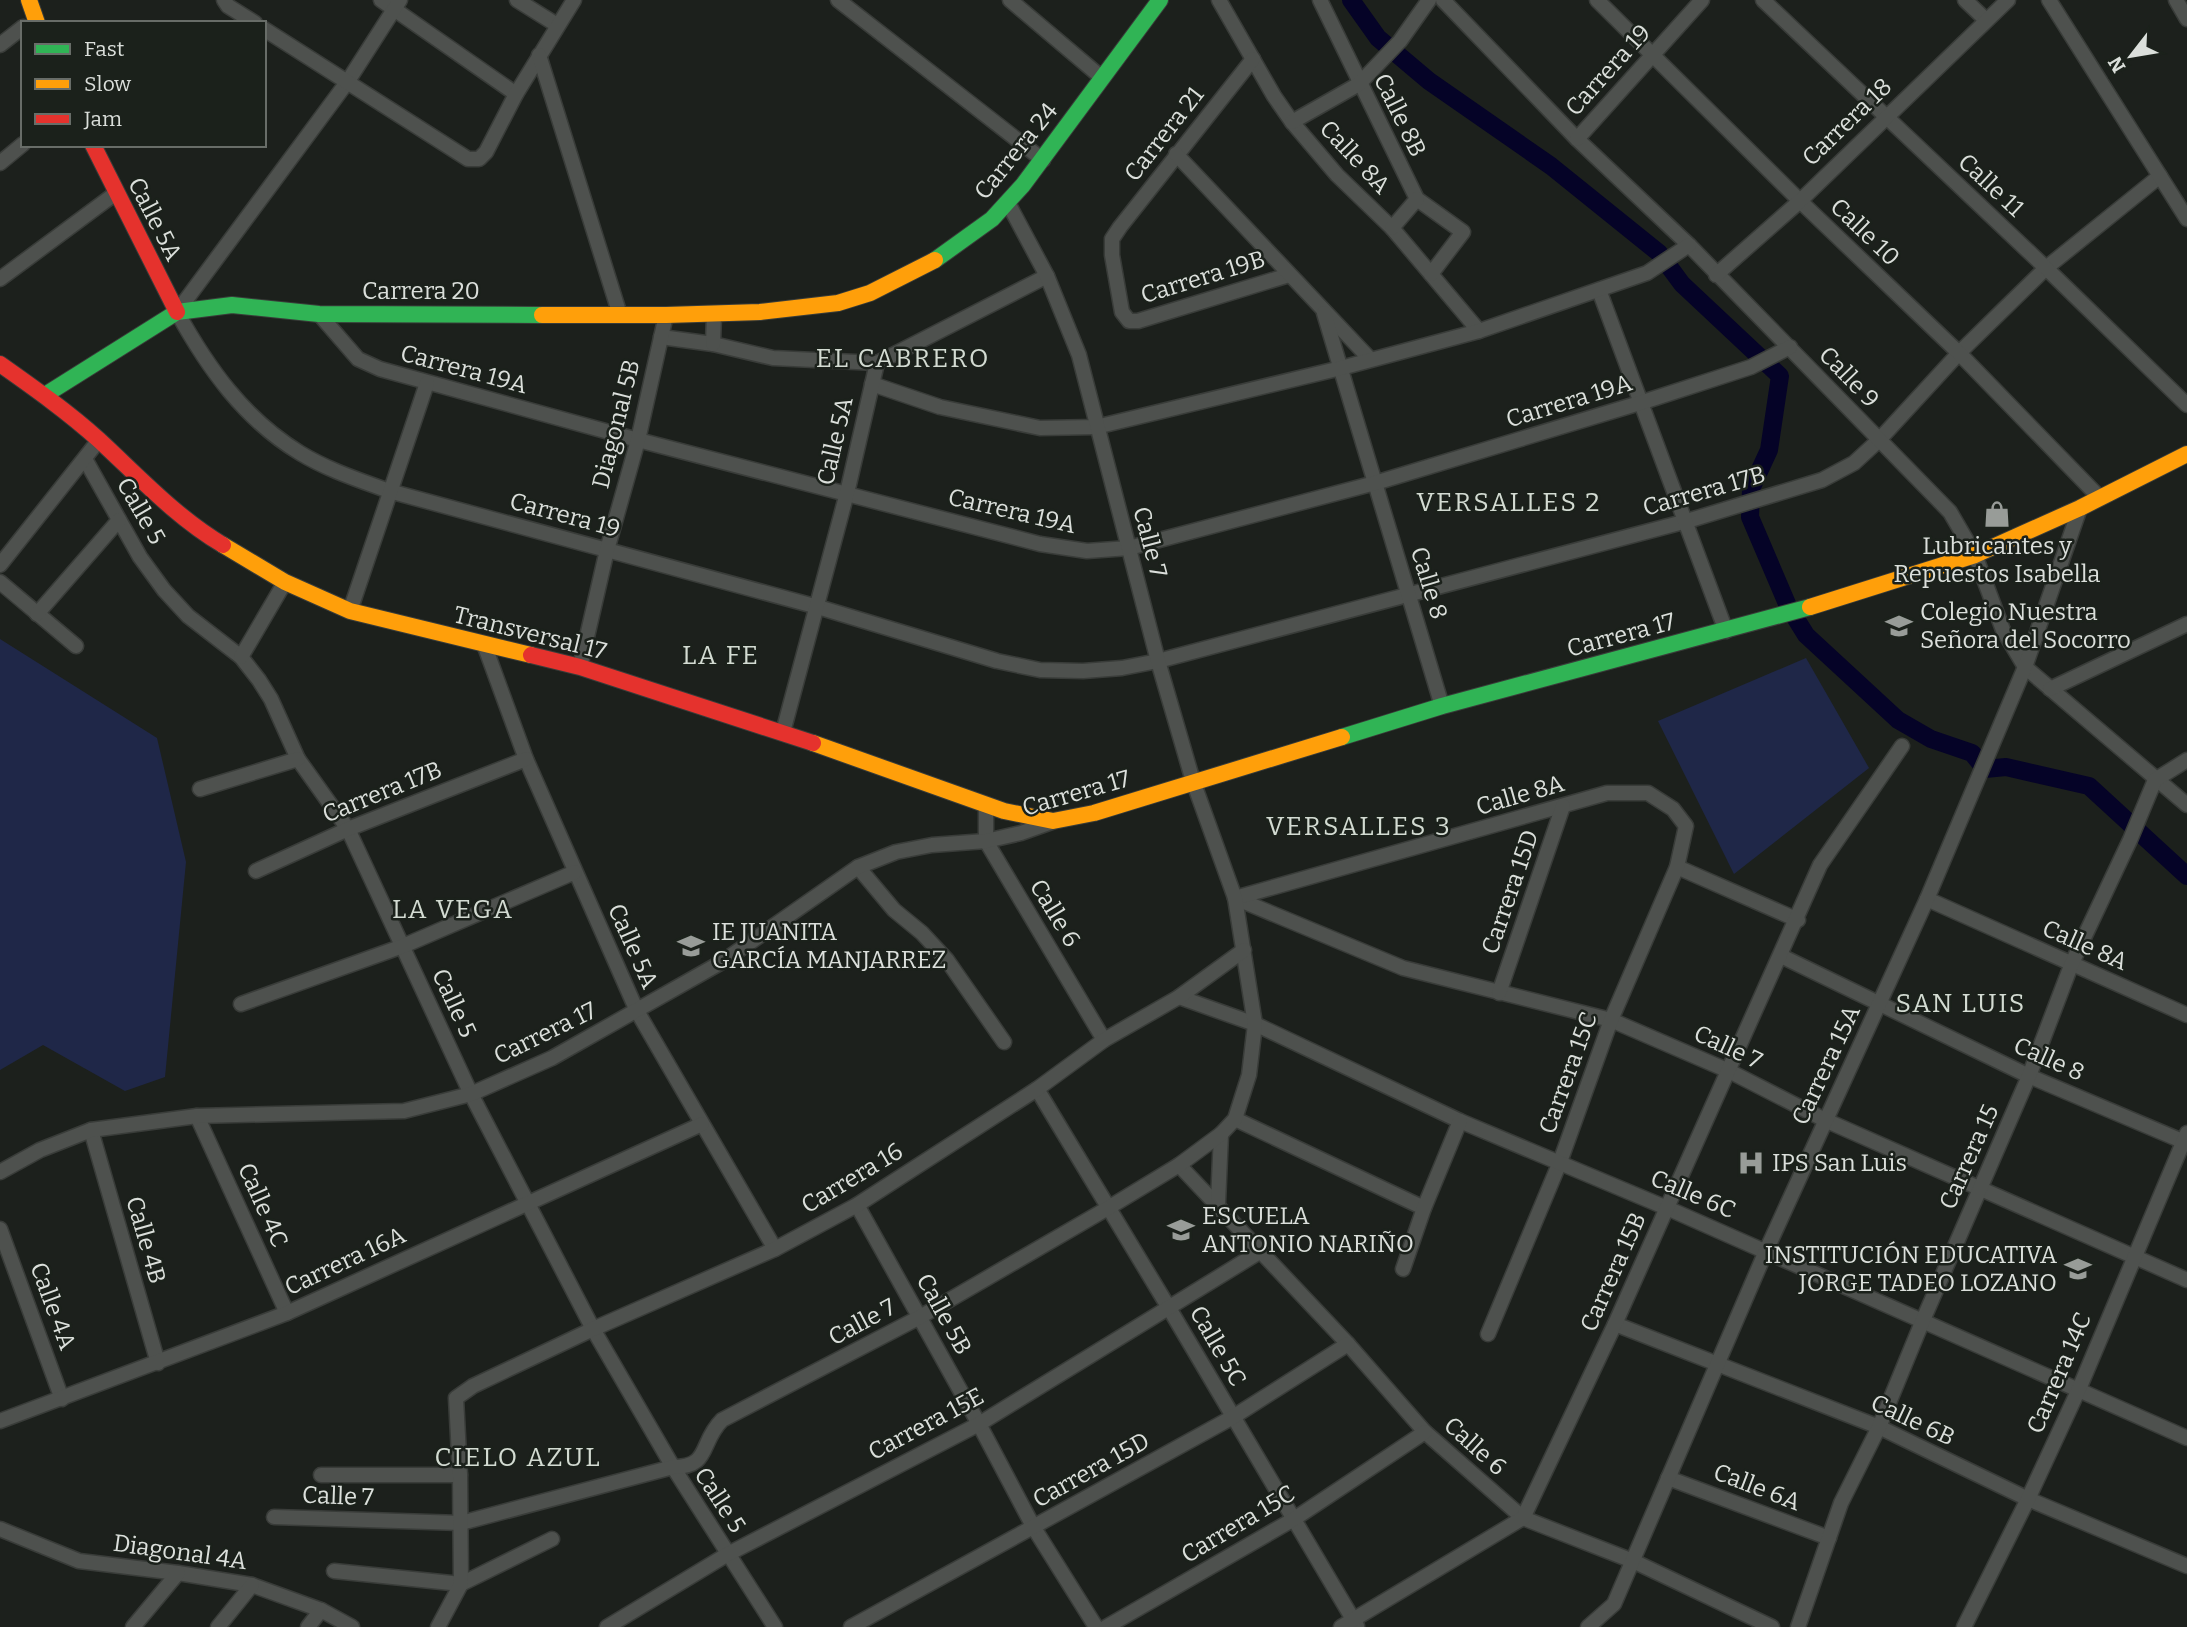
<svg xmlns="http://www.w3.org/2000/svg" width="2187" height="1627" font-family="Bitter,serif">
<rect width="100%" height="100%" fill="#1c201c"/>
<g fill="#1f2748">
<path d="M0 639 157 738 186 862 165 1077 125 1091 43 1045 0 1070Z"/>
<path d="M1806 658 1869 768 1734 874 1658 721Z"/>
</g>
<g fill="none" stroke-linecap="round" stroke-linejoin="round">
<path stroke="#050327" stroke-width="18" d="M1351 0 1378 38 1429 81 1551 166 1659 253 1682 284 1780 376 1769 450 1751 489 1750 517 1788 606 1806 635 1898 720 1931 739 1972 753 1985 769 2006 767 2089 786 2187 876"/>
<defs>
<g id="street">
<path d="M224 0 228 6 255 23"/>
<path d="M381 0 516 94"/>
<path d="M400 0 348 81 177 312C208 368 244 419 300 453 328 470 359 480 389 491L818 607 997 661 1040 670 1083 671 1122 668 1158 661 1687 521 1822 480 1854 463 1879 440 1959 353 2046 268 2160 176"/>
<path d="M517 0 557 25"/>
<path d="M838 0 1043 160"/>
<path d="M1010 0 1101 77"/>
<path d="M1219 0 1274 96 1292 122 1337 175 1392 228 1479 331"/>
<path d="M1320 0 1417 199 1463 232 1431 274"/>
<path d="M1443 0 1577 139 1689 245 1950 512 1975 555 2003 630 2025 667 2187 805"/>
<path d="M1597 0 1800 201 1959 353 2100 498"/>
<path d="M1763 0 2046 268 2187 405"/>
<path d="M1965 0 1986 20"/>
<path d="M2049 0 2187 219"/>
<path d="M2176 0 2187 19"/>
<path d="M264 29 468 159H479L486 152 516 94 574 0"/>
<path d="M0 45 23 27"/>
<path d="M539 55 620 315"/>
<path d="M1253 59 1120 227 1112 239V255L1122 312 1129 321H1138L1289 275"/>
<path d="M1292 122 1359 84 1400 41 1429 0"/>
<path d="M1577 139 1702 0"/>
<path d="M1176 154 1370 359"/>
<path d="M0 163 23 144"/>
<path d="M1392 228 1417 199"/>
<path d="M1716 275 1800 201 2008 0"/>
<path d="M0 279 116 193"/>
<path d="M1599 290 1726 631"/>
<path d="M1324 313 1442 706"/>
<path d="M319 314 358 359 380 369 638 440 1040 544 1087 551 1129 548 1375 483 1643 402 1751 367 1790 347"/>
<path d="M661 337 713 344 773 358 877 363 1047 276"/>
<path d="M713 344 714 314"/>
<path d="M872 384 940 407 1040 428 1096 427 1341 368 1479 331 1647 273 1689 245"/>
<path d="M85 459 140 557 164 590 188 616 241 657 259 680 271 699 298 759 348 829 471 1094 593 1329 673 1467 775 1627"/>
<path d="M0 565 99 440"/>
<path d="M0 582 76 646"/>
<path d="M350 611 427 383"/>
<path d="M37 614 119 520"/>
<path d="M484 644 526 759 637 1011 775 1249"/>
<path d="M241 657 285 582"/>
<path d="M580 667 607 550 638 440 666 315"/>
<path d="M2050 689 2187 624"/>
<path d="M783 732 847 493 877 363"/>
<path d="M200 789 298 759"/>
<path d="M986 805V841L1104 1040"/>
<path d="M858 867 894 910 922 933 947 960 1004 1042"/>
<path d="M1677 867 1798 920"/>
<path d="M256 871 348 829 526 759"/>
<path d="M1235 898 1403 968 1611 1020 1729 1071 1825 1120 2187 1280"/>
<path d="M1235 898 1607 793H1648L1673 809 1686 826 1677 867 1611 1020 1560 1162 1488 1334"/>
<path d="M1927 899 2187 1015"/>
<path d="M1781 956 2029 1076 2187 1143"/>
<path d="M1499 993 1563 806"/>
<path d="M1179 997 1255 1024 1460 1121 1667 1208 2187 1438"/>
<path d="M241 1004 403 946 575 872"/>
<path d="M1037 1089 1169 1308 1357 1626"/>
<path d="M197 1116 287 1313"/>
<path d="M1235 1119 1424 1208"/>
<path d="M91 1130 158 1363"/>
<path d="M1179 1165 1348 1344 1425 1432 1523 1518 1633 1561 1772 1627"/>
<path d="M0 1172 40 1150 91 1130 197 1116 404 1111 471 1094 552 1058 722 962 858 867 896 852 932 845 986 841 1021 833 1052 822"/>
<path d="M1218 1203 1221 1134"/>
<path d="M857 1205 979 1424 1034 1528 1096 1627"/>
<path d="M0 1229 62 1399"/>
<path d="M1403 1269 1424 1208 1460 1121"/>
<path d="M1615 1324 1879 1427 2028 1499 2187 1566"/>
<path d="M0 1421 287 1313 702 1124"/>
<path d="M321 1475H460"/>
<path d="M1668 1478 1829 1538"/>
<path d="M274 1517 461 1523 673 1467C711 1467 699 1443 722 1420L920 1317 1108 1208 1179 1165 1221 1134 1235 1119 1249 1075 1255 1024 1235 898 1193 781 1158 661 1079 355 1047 276 1008 203"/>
<path d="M0 1529 79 1561 178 1573 252 1585 321 1610 352 1627"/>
<path d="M334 1571 461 1584 552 1539"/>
<path d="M133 1627 178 1573"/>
<path d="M218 1627 252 1585"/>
<path d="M308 1627 321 1610"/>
<path d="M438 1627 461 1584 460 1475 456 1398 473 1386 593 1329 775 1249 857 1205 1037 1089 1104 1040 1179 997 1244 950"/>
<path d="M607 1627 728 1554 979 1424 1261 1251"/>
<path d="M851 1627 1233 1417 1348 1344"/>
<path d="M1106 1627 1294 1519 1425 1432"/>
<path d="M1341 1627 1523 1518 1615 1324 1820 865 1902 746"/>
<path d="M1588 1627 1614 1604 1766 1251 1927 899 2025 667 2080 508"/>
<path d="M1798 1627 1841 1503 1879 1427 1923 1320 2029 1076 2072 963 2130 840 2155 780 2187 760"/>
<path d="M1964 1627 2028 1499 2079 1389 2187 1133"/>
</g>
<g id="fast">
<path d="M935 260 992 219 1023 185 1160 0"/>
<path d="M45 395 177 312 232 305 319 314 542 315"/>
<path d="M1342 737 1442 706 1810 607"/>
</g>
<g id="slow">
<path d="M29 0 37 23"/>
<path d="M542 315H666L760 312 838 303 870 293 935 260"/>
<path d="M223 545 285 582 350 611 531 655"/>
<path d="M1810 607 1975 555 2080 508 2187 454"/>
<path d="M813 743 1004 811 1053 821 1094 813 1342 737"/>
</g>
<g id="jam">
<path d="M93 145 177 312"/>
<path d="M0 364C34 388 68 412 99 440 139 477 176 517 223 545"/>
<path d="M531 655 580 667 813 743"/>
</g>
</defs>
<use href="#street" stroke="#393c39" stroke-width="17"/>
<use href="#fast" stroke="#393c39" stroke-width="18"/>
<use href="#slow" stroke="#393c39" stroke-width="18"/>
<use href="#jam" stroke="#393c39" stroke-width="18"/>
<use href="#street" stroke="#4e514e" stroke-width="14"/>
<use href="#fast" stroke="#30b455" stroke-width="16"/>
<use href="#slow" stroke="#ff9f0a" stroke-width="16"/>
<use href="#jam" stroke="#e5322d" stroke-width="16"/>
</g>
<defs>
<symbol id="shop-bare" viewBox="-9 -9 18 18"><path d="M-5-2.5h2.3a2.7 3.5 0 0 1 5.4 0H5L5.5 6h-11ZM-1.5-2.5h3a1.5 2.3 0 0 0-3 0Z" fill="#989c98" stroke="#1b211b" stroke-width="2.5" paint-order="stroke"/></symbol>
<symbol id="school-bare" viewBox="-9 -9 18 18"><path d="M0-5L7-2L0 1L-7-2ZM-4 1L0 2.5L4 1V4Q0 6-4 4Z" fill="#989c98" stroke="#1b211b" stroke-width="2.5" paint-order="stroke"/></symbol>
<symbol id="hospital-bare" viewBox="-9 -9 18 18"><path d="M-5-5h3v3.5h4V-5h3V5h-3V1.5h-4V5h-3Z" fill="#989c98" stroke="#1b211b" stroke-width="2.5" paint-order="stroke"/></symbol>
<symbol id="university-bare" viewBox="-9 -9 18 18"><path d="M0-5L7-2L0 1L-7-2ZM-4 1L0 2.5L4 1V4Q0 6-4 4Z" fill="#989c98" stroke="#1b211b" stroke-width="2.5" paint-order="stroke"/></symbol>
</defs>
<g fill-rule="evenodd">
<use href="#shop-bare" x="1978" y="495" width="38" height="38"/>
<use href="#school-bare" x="1880" y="607" width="38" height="38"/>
<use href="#school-bare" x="672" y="927" width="38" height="38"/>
<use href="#hospital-bare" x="1732" y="1144" width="38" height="38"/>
<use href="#school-bare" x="1162" y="1211" width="38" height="38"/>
<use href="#university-bare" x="2059" y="1250" width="38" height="38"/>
</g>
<g text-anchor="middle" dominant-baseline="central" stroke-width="5" stroke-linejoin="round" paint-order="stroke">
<g font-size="24" fill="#dbdfdb" stroke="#1b211b">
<text transform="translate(1608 70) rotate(-48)">Carrera 19</text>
<text transform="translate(1400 115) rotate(64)">Calle 8B</text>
<text transform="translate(1847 122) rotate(-44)">Carrera 18</text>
<text transform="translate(1164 134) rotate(-52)">Carrera 21</text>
<text transform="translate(1016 151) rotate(-51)">Carrera 24</text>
<text transform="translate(1355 157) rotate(47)">Calle 8A</text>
<text transform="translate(1991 185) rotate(43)">Calle 11</text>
<text transform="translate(155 219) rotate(63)">Calle 5A</text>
<text transform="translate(1865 232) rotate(44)">Calle 10</text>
<text transform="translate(1203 277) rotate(-17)">Carrera 19B</text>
<text x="421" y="291">Carrera 20</text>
<text transform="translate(464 369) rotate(15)">Carrera 19A</text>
<text transform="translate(1849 377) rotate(46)">Calle 9</text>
<text transform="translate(1569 401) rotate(-17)">Carrera 19A</text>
<text transform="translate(616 424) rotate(-76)">Diagonal 5B</text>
<text transform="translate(835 441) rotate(-77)">Calle 5A</text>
<text transform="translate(1704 491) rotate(-16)">Carrera 17B</text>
<text transform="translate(141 511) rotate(60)">Calle 5</text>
<text transform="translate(1012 511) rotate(13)">Carrera 19A</text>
<text transform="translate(565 515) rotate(15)">Carrera 19</text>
<text transform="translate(1150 542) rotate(75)">Calle 7</text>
<text transform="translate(1429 583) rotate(73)">Calle 8</text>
<text transform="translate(530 633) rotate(14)">Transversal 17</text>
<text transform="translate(1621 635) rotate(-15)">Carrera 17</text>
<text transform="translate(382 792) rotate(-22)">Carrera 17B</text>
<text transform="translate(1076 793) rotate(-16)">Carrera 17</text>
<text transform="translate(1520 795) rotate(-16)">Calle 8A</text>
<text transform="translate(1510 892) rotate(-71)">Carrera 15D</text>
<text transform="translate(1055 913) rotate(59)">Calle 6</text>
<text transform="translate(2085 945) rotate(24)">Calle 8A</text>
<text transform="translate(633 946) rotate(66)">Calle 5A</text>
<text transform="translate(454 1003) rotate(65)">Calle 5</text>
<text transform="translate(545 1033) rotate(-26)">Carrera 17</text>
<text transform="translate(1728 1047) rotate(25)">Calle 7</text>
<text transform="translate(2049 1059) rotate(24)">Calle 8</text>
<text transform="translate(1826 1065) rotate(-65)">Carrera 15A</text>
<text transform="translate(1568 1073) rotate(-70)">Carrera 15C</text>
<text transform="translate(1969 1157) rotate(-66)">Carrera 15</text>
<text transform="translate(852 1178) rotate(-31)">Carrera 16</text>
<text transform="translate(1693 1194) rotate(23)">Calle 6C</text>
<text transform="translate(263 1205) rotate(66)">Calle 4C</text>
<text transform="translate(146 1240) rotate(74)">Calle 4B</text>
<text transform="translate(345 1261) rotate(-25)">Carrera 16A</text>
<text transform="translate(1613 1272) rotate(-66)">Carrera 15B</text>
<text transform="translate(53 1306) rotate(70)">Calle 4A</text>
<text transform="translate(944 1314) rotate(61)">Calle 5B</text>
<text transform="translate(862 1322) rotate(-28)">Calle 7</text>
<text transform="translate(1218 1346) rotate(60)">Calle 5C</text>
<text transform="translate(2059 1373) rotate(-67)">Carrera 14C</text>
<text transform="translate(1913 1420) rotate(25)">Calle 6B</text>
<text transform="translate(926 1424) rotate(-28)">Carrera 15E</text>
<text transform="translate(1475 1446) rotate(42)">Calle 6</text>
<text transform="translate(1091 1470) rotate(-29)">Carrera 15D</text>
<text transform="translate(1757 1487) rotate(21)">Calle 6A</text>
<text transform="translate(338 1496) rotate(2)">Calle 7</text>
<text transform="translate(720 1500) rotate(57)">Calle 5</text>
<text transform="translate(1238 1524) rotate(-31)">Carrera 15C</text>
<text transform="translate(180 1552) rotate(8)">Diagonal 4A</text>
</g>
<g font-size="24" fill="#dbdfdb" stroke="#1b211b" text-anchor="start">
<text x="1997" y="546" text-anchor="middle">Lubricantes y<tspan x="1997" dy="28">Repuestos Isabella</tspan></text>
<text x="1920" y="612">Colegio Nuestra<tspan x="1920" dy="28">Señora del Socorro</tspan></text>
<text x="712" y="932">IE JUANITA<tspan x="712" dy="28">GARCÍA MANJARREZ</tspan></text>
<text x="1772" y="1163">IPS San Luis</text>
<text x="1202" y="1216">ESCUELA<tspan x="1202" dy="28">ANTONIO NARIÑO</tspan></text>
<text x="2057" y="1255" text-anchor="end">INSTITUCIÓN EDUCATIVA<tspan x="2057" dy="28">JORGE TADEO LOZANO</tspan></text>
</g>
<g font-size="26" letter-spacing="2" fill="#d3dbd2" stroke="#1b211b">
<text x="903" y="358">EL CABRERO</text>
<text x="1509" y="502">VERSALLES 2</text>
<text x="721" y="655">LA FE</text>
<text x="1359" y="826">VERSALLES 3</text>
<text x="453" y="909">LA VEGA</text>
<text x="1961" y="1003">SAN LUIS</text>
<text x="518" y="1457">CIELO AZUL</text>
</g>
</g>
<rect x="21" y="21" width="245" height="126" fill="#1b211b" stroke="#686d68" stroke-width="2"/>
<rect x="35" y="44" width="35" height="10" fill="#30b455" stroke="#686d68" stroke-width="2"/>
<text x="84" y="56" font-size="21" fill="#dbdfdb">Fast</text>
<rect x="35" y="79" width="35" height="10" fill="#ff9f0a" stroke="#686d68" stroke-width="2"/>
<text x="84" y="91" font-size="21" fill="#dbdfdb">Slow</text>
<rect x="35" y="114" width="35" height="10" fill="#e5322d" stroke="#686d68" stroke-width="2"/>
<text x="84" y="126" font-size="21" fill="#dbdfdb">Jam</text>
<g transform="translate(2131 56) rotate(239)" stroke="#1b211b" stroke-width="5" paint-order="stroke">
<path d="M0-5L12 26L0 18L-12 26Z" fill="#dbdfdb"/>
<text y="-10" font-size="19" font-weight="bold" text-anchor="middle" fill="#dbdfdb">N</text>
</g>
</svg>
